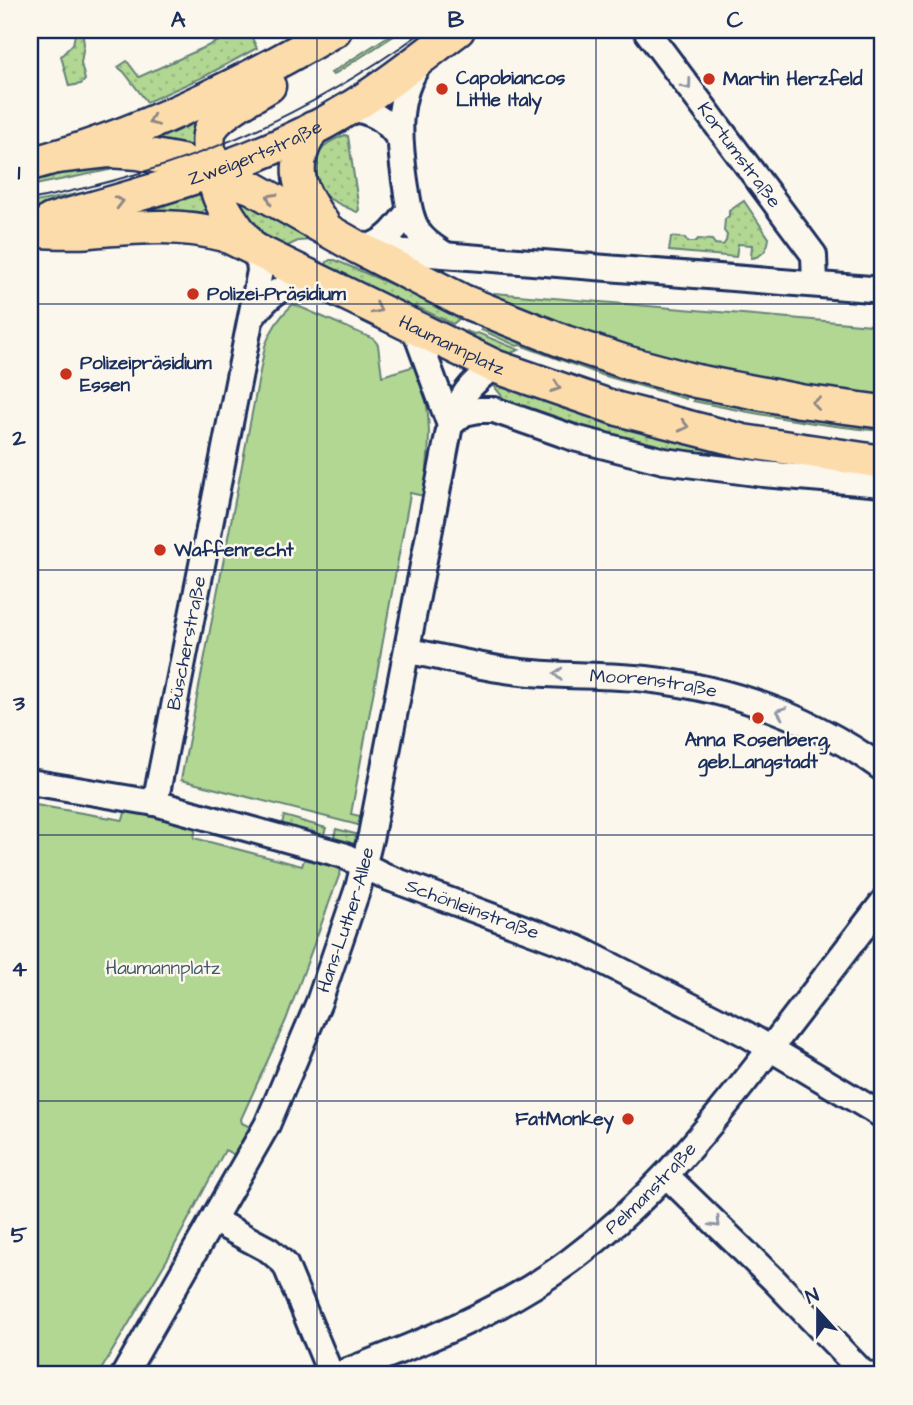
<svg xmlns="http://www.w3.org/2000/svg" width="913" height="1405" font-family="'Architects Daughter',sans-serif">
<defs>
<pattern id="grass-dots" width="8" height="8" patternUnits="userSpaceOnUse" patternTransform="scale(1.75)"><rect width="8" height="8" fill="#b1d793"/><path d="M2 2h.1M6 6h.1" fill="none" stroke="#98b981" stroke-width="1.8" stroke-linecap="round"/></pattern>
</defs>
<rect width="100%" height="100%" fill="#fbf7ec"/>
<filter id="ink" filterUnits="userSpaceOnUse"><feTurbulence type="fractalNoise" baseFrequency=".0143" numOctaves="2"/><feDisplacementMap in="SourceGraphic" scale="14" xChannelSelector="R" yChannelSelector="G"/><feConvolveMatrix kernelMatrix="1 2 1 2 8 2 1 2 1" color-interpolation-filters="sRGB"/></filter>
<g filter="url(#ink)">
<g fill="url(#grass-dots)" stroke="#668378" stroke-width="2">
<path d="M76 30H82L84 44 81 63 85 80 81 84 69 86 61 56 73 44Z"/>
<path d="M243 30H248L257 48 205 76 147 102 124 72 118 67 127 61 139 77Z"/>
<path d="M393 33 395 35 333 75 331 73Z"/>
<path d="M215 106 198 142 178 149 140 140Z"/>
<path d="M345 135 348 136 359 210 357 212C346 207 330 201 322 193 309 180 313 158 325 146 329 141 338 138 345 135Z"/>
<path d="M84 168H119L30 186V176Z"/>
<path d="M163 172 99 197 30 211V203L97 190Z"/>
<path d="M198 193 209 207 198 214 196 218 123 214Z"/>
<path d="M248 199 314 240 298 241 281 249 266 241 235 206Z"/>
<path d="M744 201 769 238C768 249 762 257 751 258L752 245 738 244 736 257 669 251 671 237 685 238 688 242H695L698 239 712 240 715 244 723 245 726 241 727 235 724 231 725 219 729 216V211Z"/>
<path d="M330 260H335L469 318 467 321 460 318 453 324 415 306 412 311 325 268 327 262Z"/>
<path d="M482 323 687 394 686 399 602 375 520 345 517 346 481 330Z"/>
<path d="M466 331 474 334 478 333 519 350 499 357 461 339Z"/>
<path d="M489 380 883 478 643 447 507 406 502 396Z"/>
<path d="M696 392 883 422V431C819 426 756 414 693 401Z"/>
<path d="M284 816 326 828 322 840 281 829Z"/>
<path d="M336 829 359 835 357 841 347 847 333 843Z"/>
</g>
<g fill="#b1d793" stroke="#668378" stroke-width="2">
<path d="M494 293 883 326V399L763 384 569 333 490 301Z"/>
<path d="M293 304 374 339 378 345 382 376 418 365C433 414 430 446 424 496L410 493 409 500 351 814 364 817 362 826 181 780 265 346C271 329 280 316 293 304Z"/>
<path d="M30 804 123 820 127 805 197 821 194 838 302 866 307 851 343 865 286 1020 241 1119 242 1123 250 1127 237 1156 225 1150 168 1258 98 1375H30Z"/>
</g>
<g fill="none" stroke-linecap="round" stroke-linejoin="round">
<defs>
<g id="minor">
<path id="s1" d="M646 30 814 255 815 284"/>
<path d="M421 61C394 97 399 139 405 181 408 199 409 217 419 233 425 242 435 248 444 254"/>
<path d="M350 108C372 112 385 118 398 137"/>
<path d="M363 248C386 244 396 228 409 211"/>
<path d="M368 249 883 290"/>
<path d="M252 317C275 287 288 281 326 284"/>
<path d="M414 327 450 425"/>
<path d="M450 425 464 413 479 410H494L574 438 664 461 763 474 883 484"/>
<path id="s2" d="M408 651C443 657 478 667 513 671 557 677 602 674 646 679 734 689 812 717 883 769"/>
<path id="s3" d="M30 782 155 803 343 855 389 878 577 948 746 1034 883 1116"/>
<path id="s4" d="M155 803 260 271 259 262 250 246"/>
<path d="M667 1176 774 1280 863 1373 871 1375"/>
<path d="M213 1220 269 1250 285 1264 331 1375"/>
<path id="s5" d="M124 1375 267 1125 319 1002 358 888 371 835 450 425C462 394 468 386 494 366"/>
<path id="s6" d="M337 1375C419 1344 500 1313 570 1261 645 1205 700 1139 757 1066 799 1011 841 956 883 902"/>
</g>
<g id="major">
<path d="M313 128C288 169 298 189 324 225"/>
<path d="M56 157 108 151 138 153 181 161 253 188 357 247 463 301 565 342 629 363 696 381 800 401 883 412"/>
<path d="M30 164C137 136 240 85 335 30"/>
<path id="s7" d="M51 220C154 190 258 165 350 108 388 85 423 56 458 30"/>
<path id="s8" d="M30 231C50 231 70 233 90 231 141 227 175 223 225 235L494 366 618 409 743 441 883 462"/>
<path d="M250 245C225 213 216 200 210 159 209 148 206 136 212 127 222 111 253 96 269 86"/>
</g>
</defs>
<use href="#minor" stroke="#1b2f5e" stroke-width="30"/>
<use href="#major" stroke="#1b2f5e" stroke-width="37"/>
<use href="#minor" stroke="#fbf7ec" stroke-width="24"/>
<use href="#major" stroke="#fddcac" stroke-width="32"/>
<path stroke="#1b2f5e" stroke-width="2" d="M30 200C182 170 299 121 425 30"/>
</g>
<defs><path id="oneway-chevron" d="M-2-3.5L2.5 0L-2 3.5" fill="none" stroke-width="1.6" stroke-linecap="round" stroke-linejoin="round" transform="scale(1.75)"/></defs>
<g stroke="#8b93a5">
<use href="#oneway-chevron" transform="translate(687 85) rotate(53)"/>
<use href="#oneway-chevron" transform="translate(558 674) rotate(-177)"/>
<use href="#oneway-chevron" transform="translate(781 712) rotate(-159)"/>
<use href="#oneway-chevron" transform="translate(716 1223) rotate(45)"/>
</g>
<g stroke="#8c8685">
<use href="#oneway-chevron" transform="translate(153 121) rotate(157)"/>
<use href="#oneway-chevron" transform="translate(271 198) rotate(-151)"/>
<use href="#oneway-chevron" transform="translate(119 202) rotate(-14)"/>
<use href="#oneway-chevron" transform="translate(377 309) rotate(26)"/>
<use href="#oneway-chevron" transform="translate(556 387) rotate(19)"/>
<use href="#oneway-chevron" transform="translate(816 403) rotate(-172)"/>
<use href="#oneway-chevron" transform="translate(684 426) rotate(14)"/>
</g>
</g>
<path fill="none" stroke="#1b2f5e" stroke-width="2" stroke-opacity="0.55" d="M317 30V1375M596 30V1375M30 304H883M30 570H883M30 835H883M30 1101H883"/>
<g fill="#c8321e" stroke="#fbf7ec" stroke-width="2.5">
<circle cx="709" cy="79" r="7"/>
<circle cx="442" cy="89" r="7"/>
<circle cx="193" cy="294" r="7"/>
<circle cx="66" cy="374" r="7"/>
<circle cx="160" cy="550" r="7"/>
<circle cx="758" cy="718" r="7"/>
<circle cx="628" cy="1119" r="7"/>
</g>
<g text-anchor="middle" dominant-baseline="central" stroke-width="5" stroke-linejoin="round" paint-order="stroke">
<g font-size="19" font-weight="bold" fill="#1b2f5e" stroke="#fbf7ec" text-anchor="start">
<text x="456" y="78">Capobiancos<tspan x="456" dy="22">Little Italy</tspan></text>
<text x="723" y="79">Martin Herzfeld</text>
<text x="207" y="294">Polizei-Präsidium</text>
<text x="80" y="363">Polizeipräsidium<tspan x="80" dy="22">Essen</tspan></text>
<text x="174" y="550">Waffenrecht</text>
<text x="758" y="740" text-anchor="middle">Anna Rosenberg,<tspan x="758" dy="22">geb.Langstadt</tspan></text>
<text x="614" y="1119" text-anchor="end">FatMonkey</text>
</g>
<g font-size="19" fill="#1b2f5e" stroke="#fbf7ec">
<text stroke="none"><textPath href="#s7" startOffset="215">Zweigertstraße</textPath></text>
<text stroke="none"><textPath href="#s1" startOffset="156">Kortumstraße</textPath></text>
<text stroke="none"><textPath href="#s8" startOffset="448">Haumannplatz</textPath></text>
<text stroke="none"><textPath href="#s4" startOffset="163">Büscherstraße</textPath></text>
<text stroke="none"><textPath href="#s2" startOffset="248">Moorenstraße</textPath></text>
<text stroke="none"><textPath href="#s3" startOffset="462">Schönleinstraße</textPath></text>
<text stroke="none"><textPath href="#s5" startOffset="508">Hans-Luther-Allee</textPath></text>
<text stroke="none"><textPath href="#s6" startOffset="369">Pelmanstraße</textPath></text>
</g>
<g font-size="19" fill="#40596b" stroke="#fbf7ec">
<text x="163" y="968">Haumannplatz</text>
</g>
</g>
<rect width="913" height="1405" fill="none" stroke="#fbf7ec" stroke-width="77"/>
<g transform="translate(818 1311) rotate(339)" stroke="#fbf7ec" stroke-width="5" paint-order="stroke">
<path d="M0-5L12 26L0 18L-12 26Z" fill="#1b2f5e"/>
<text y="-10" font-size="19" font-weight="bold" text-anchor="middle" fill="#1b2f5e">N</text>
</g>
<rect x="38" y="38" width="836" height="1328" fill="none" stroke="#1b2f5e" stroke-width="2.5"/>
<g font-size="23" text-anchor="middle" font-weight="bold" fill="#1b2f5e">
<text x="178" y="27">A</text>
<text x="456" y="27">B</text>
<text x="735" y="27">C</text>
<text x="19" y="179">1</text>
<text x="19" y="445">2</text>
<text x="19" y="710">3</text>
<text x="19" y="976">4</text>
<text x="19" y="1242">5</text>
</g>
</svg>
